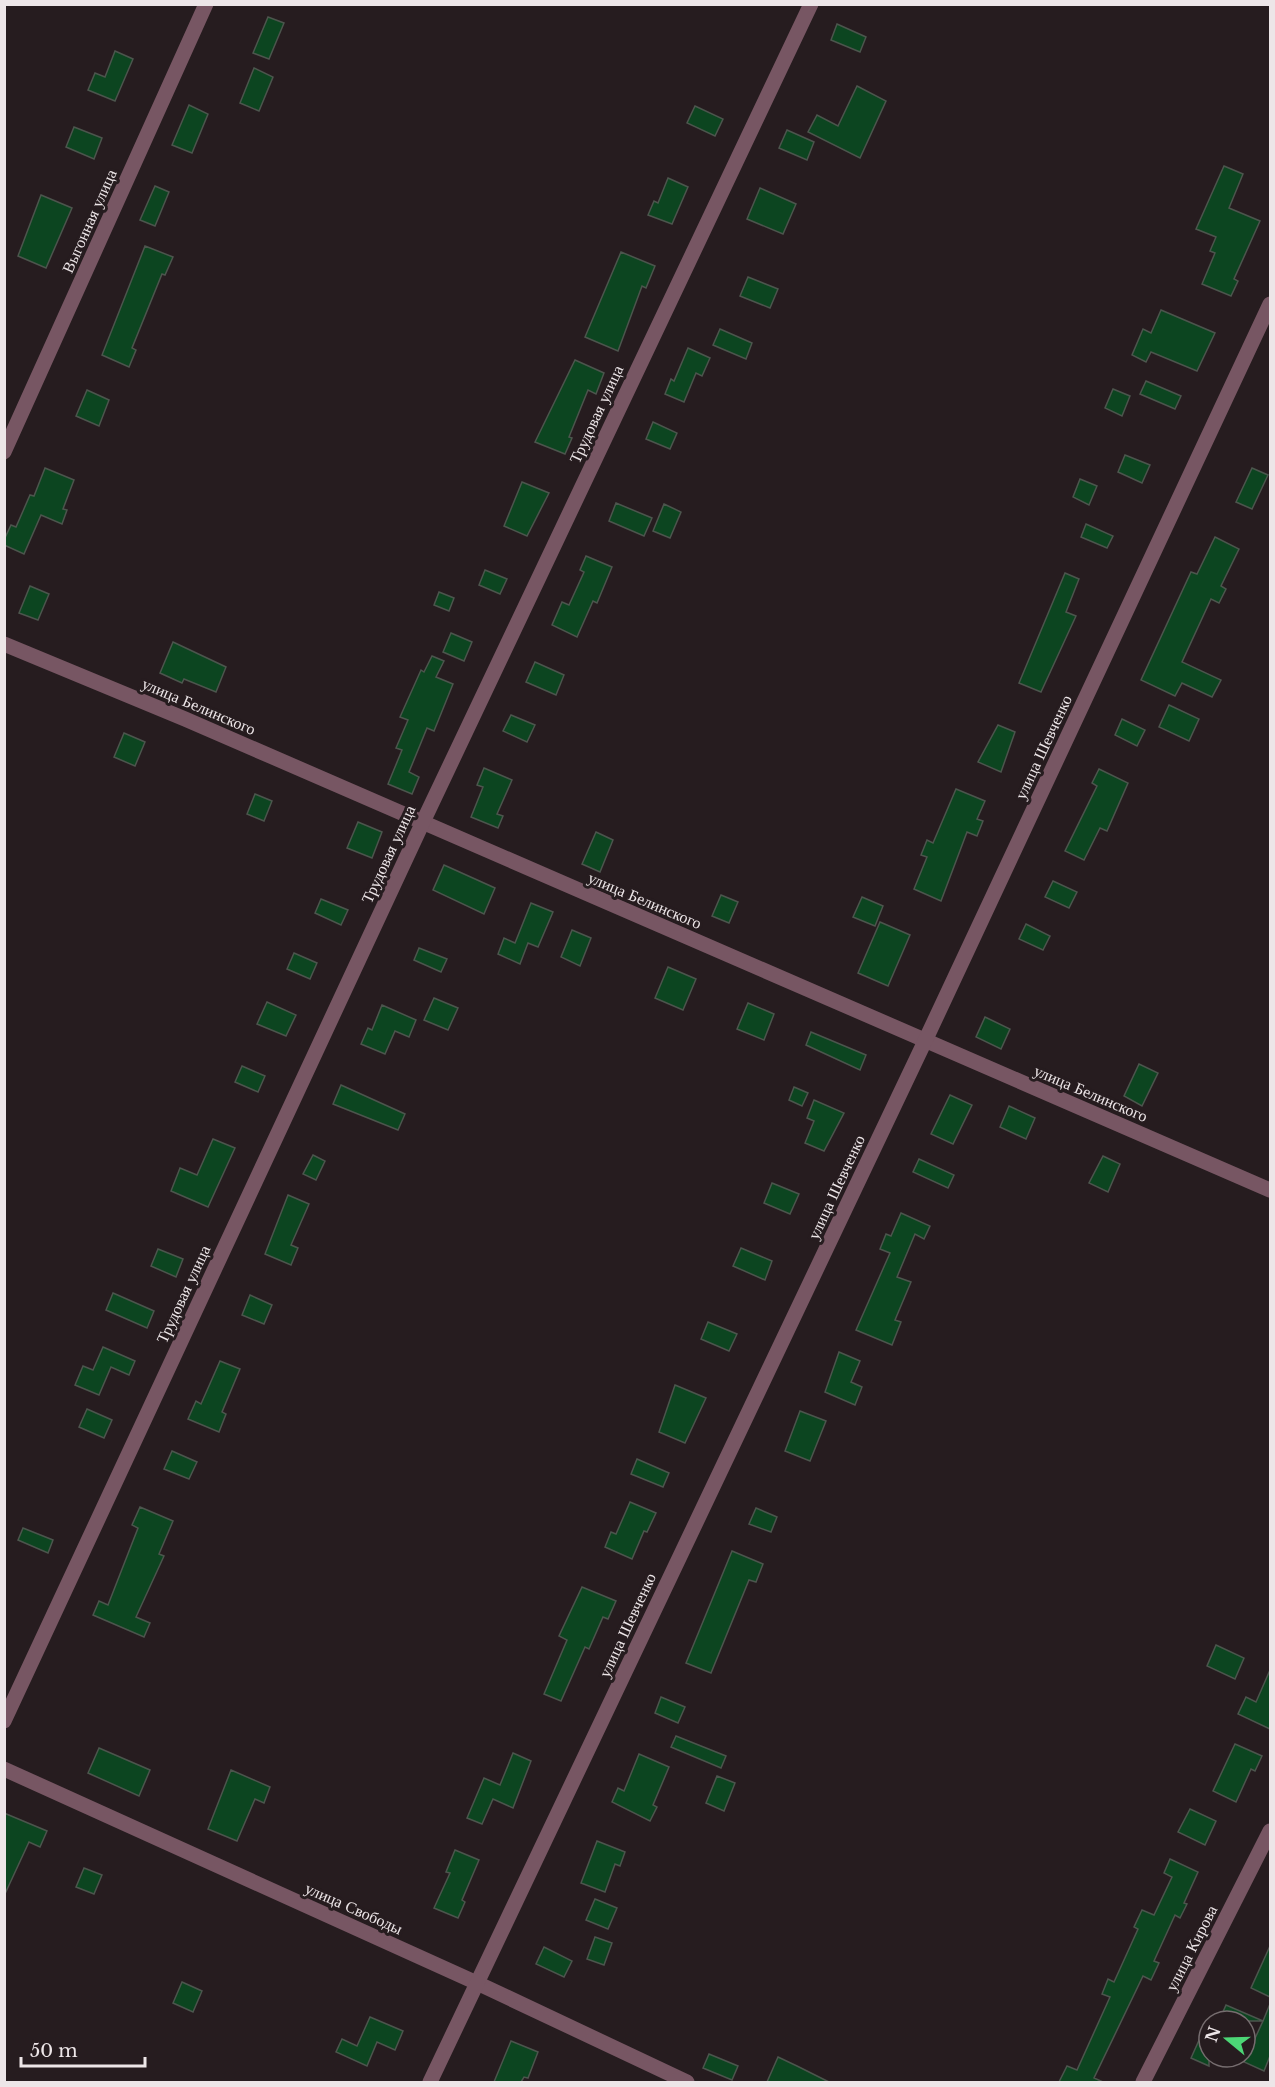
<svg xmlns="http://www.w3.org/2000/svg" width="1275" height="2087" font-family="'Libre Baskerville',serif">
<rect width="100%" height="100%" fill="#261c1f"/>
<g fill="#0c4520" stroke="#4c554d" stroke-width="1.5">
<path d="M268 17 284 23 269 59 253 53Z"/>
<path d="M837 24 866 37 860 52 831 40Z"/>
<path d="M115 51 133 59 115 101 88 90 95 73 105 77Z"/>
<path d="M254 68 273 77 259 111 240 103Z"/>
<path d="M857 86 886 101 860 158 808 132 817 115 838 126Z"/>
<path d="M189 105 208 114 192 153 172 145Z"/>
<path d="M695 106 723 119 715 136 687 123Z"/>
<path d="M74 127 102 138 94 159 66 147Z"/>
<path d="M787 130 814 142 807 160 779 148Z"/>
<path d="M1224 166 1243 174 1229 208 1260 221 1234 279 1238 281 1231 296 1202 284 1215 253 1210 251 1216 237 1196 229Z"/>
<path d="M668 178 688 187 672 224 648 215 654 201 658 203Z"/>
<path d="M155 186 169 192 155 226 140 220Z"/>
<path d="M760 188 796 204 783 234 747 219Z"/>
<path d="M41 195 72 208 46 268 18 256Z"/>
<path d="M145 246 173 257 165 275 162 274 132 348 136 350 129 367 102 355Z"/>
<path d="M621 252 655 266 646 288 642 286 618 351 585 337Z"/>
<path d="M748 277 778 289 770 308 740 296Z"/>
<path d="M1161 310 1215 333 1197 371 1151 352 1146 362 1132 355 1143 329 1151 333Z"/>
<path d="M720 329 752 343 746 359 713 345Z"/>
<path d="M688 348 710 358 702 376 696 373 684 402 665 394 671 379 674 381Z"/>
<path d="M575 360 604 373 596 394 588 390 569 437 572 438 565 454 535 442Z"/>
<path d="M1146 381 1181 396 1175 409 1140 394Z"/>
<path d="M1113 389 1130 396 1122 416 1105 408Z"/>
<path d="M87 390 109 400 99 426 76 416Z"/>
<path d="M653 422 677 433 670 449 646 439Z"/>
<path d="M1125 455 1150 465 1142 483 1118 472Z"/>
<path d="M45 468 74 480 63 509 67 510 62 524 41 515 24 554 4 545V540L11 525 16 527 30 495 34 496Z"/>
<path d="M1252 468 1268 475 1252 509 1236 502Z"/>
<path d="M1080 479 1097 486 1089 505 1073 497Z"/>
<path d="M522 482 549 493 527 536 504 526Z"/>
<path d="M616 503 652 518 644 536 609 521Z"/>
<path d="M664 504 681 512 670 538 653 531Z"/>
<path d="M1086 524 1113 536 1107 548 1081 537Z"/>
<path d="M1215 537 1239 549 1221 586 1226 589 1219 603 1211 599 1182 662 1221 680 1212 697 1182 683 1175 696 1141 680 1191 572 1197 574Z"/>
<path d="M586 556 612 567 597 603 593 601 577 637 552 625 562 602 569 605 584 572 580 570Z"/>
<path d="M485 570 507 579 500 594 479 585Z"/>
<path d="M1065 573 1079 579 1066 612 1076 616 1041 692 1019 683Z"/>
<path d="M30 586 49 594 38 620 19 613Z"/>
<path d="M439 592 454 598 449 611 434 605Z"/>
<path d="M451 633 472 642 464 661 443 652Z"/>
<path d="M173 642 226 667 216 692 184 679 182 683 160 673Z"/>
<path d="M432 656 444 661 436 677 453 684 434 731 427 728 409 772 419 777 412 794 388 784 402 750 396 748 408 720 400 717 421 670 424 672Z"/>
<path d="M535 662 564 675 556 695 526 682Z"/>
<path d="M1169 705 1199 719 1189 741 1159 727Z"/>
<path d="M511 715 535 725 527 742 503 731Z"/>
<path d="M1122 719 1145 730 1137 746 1115 735Z"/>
<path d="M998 725 1015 732 1001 772 978 762Z"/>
<path d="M124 733 145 742 135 766 114 757Z"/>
<path d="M484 768 512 780 497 814 503 816 498 828 471 817 483 787 477 785Z"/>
<path d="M1099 769 1128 783 1107 831 1100 828 1084 860 1065 851 1097 786 1092 783Z"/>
<path d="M956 789 985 801 977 819 983 821 977 836 967 832 941 901 914 889 927 857 921 855 927 840 933 843Z"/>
<path d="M255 794 272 801 264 821 247 814Z"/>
<path d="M358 822 382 832 372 858 347 848Z"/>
<path d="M596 832 613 840 600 872 582 864Z"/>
<path d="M444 865 495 888 484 914 433 890Z"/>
<path d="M1053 881 1077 892 1069 908 1045 897Z"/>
<path d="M721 895 738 902 729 923 712 916Z"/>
<path d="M862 897 883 906 875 926 853 917Z"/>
<path d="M321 899 348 910 341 925 315 913Z"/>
<path d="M531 903 553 912 538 947 528 943 520 964 498 954 504 938 515 943Z"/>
<path d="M880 922 910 935 888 986 858 973Z"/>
<path d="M1026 924 1050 936 1043 950 1019 939Z"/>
<path d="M572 930 591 938 580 966 561 957Z"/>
<path d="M419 948 447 959 441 972 414 960Z"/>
<path d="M294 953 317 963 310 979 287 969Z"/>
<path d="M668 967 696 979 683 1010 655 998Z"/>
<path d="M434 998 458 1008 448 1030 424 1020Z"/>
<path d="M267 1002 296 1015 286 1036 257 1024Z"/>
<path d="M748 1003 774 1014 764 1040 737 1029Z"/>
<path d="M382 1005 416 1020 409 1037 395 1031 385 1054 361 1044 368 1028 372 1030Z"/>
<path d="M985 1017 1010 1029 1001 1049 976 1037Z"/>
<path d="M811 1032 866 1055 860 1070 806 1045Z"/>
<path d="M1139 1064 1158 1073 1142 1106 1124 1096Z"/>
<path d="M242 1066 265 1076 258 1092 235 1082Z"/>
<path d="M341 1085 405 1114 398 1130 333 1104Z"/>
<path d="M794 1087 808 1093 802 1106 789 1100Z"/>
<path d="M950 1095 972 1105 953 1144 931 1134Z"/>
<path d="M814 1100 844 1113 824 1151 805 1143 814 1121 807 1118Z"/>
<path d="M1009 1106 1035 1118 1026 1139 1000 1127Z"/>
<path d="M213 1139 235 1148 208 1207 171 1191 180 1168 197 1175Z"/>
<path d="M313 1155 325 1161 316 1180 303 1174Z"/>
<path d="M1103 1156 1120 1164 1108 1192 1089 1183Z"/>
<path d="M919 1159 954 1175 948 1188 913 1172Z"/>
<path d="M772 1183 799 1194 790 1214 764 1203Z"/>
<path d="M288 1195 309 1204 291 1245 298 1248 291 1265 265 1254Z"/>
<path d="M901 1213 930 1226 924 1239 915 1234 897 1277 911 1282 895 1320 901 1322 892 1345 856 1330 890 1253 880 1249 886 1234 891 1236Z"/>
<path d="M741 1248 772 1261 765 1280 733 1266Z"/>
<path d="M158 1249 183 1259 176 1277 151 1266Z"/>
<path d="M113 1293 154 1311 147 1328 106 1310Z"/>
<path d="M250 1295 272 1305 264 1324 242 1315Z"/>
<path d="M708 1322 737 1334 729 1351 701 1339Z"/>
<path d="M103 1347 135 1361 129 1375 111 1367 99 1395 75 1385 83 1366 93 1370Z"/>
<path d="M839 1352 860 1361 851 1382 862 1387 855 1405 825 1392Z"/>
<path d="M220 1361 240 1369 222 1412 226 1414 219 1432 188 1419 196 1401 201 1404Z"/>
<path d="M675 1385 706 1398 685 1443 659 1432Z"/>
<path d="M87 1409 112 1420 104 1438 79 1427Z"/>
<path d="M800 1411 826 1421 810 1461 785 1451Z"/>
<path d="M172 1451 197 1462 189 1479 164 1469Z"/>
<path d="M637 1459 669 1473 663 1487 631 1474Z"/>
<path d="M630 1502 656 1513 647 1532 644 1531 632 1559 605 1547 611 1532 616 1534Z"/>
<path d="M140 1507 173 1521 159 1554 164 1556 136 1617 150 1623 144 1637 93 1615 99 1601 108 1605 138 1528 132 1525Z"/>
<path d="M756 1508 777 1517 771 1532 749 1524Z"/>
<path d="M23 1528 53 1540 48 1553 18 1540Z"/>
<path d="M732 1551 763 1564 756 1582 749 1580 711 1673 686 1663Z"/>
<path d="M582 1587 616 1601 608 1619 603 1617 589 1649 585 1647 561 1701 544 1694 567 1640 559 1636Z"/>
<path d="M1216 1645 1244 1658 1235 1679 1207 1666Z"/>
<path d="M1270 1670V1729L1238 1714 1246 1697 1256 1702Z"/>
<path d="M661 1697 685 1707 678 1723 655 1713Z"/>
<path d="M676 1736 726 1756 721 1768 671 1747Z"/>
<path d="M1235 1744 1262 1756 1255 1771 1251 1769 1236 1802 1213 1791Z"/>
<path d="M99 1748 150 1770 139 1796 88 1773Z"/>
<path d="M513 1753 531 1761 513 1808 493 1799 482 1824 467 1818 484 1778 500 1785Z"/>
<path d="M639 1754 669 1767 653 1805 657 1807 650 1821 612 1802 618 1788 624 1791Z"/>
<path d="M231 1770 270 1787 264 1803 255 1799 237 1841 208 1829Z"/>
<path d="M717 1776 735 1783 724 1811 706 1803Z"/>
<path d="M1190 1809 1216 1821 1205 1845 1178 1832Z"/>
<path d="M4 1813 47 1831 40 1847 29 1842 4 1896Z"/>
<path d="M597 1841 625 1852 620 1866 615 1864 605 1892 581 1883Z"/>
<path d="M455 1850 479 1860 462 1900 465 1902 458 1918 434 1908 450 1873 446 1872Z"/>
<path d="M1170 1859 1198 1872 1184 1903 1187 1904 1180 1918 1175 1915 1154 1961 1159 1963 1151 1980 1143 1976 1094 2078 1103 2082H1059L1067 2066 1077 2070 1110 1997 1102 1994 1108 1979 1114 1982 1138 1929 1134 1927 1142 1910 1154 1915 1172 1877 1164 1873Z"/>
<path d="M84 1868 102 1875 94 1894 76 1887Z"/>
<path d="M595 1899 617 1908 608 1929 586 1920Z"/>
<path d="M595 1937 612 1943 604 1965 587 1959Z"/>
<path d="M1270 1946V1997L1251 1988Z"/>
<path d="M544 1947 572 1961 564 1977 536 1964Z"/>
<path d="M182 1982 202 1991 193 2012 173 2003Z"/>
<path d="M1270 2004V2056L1264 2071 1244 2062 1263 2021H1219L1226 2005 1263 2021Z"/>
<path d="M370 2017 403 2031 395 2050 377 2042 367 2066 336 2052 342 2039 357 2046Z"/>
<path d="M1209 2018V2066L1191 2058Z"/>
<path d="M511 2041 538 2052 528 2078 524 2077 521 2082H494Z"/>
<path d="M709 2054 738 2066 732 2080 703 2068Z"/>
<path d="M778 2057 797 2066 829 2082H767Z"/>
</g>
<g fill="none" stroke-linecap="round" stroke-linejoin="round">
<g stroke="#775663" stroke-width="15">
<path d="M4 452 206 4"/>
<path d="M4 644 185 719 1270 1190"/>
<path d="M4 1721 422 824 811 4"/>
<path d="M4 1769 477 1983 687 2082"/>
<path d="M430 2082 925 1041 1270 304"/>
<path d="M1143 2082 1270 1831"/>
</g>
</g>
<g text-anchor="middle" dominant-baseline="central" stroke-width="6" stroke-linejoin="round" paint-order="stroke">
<g font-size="16" fill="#ede6e8" stroke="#261c1f">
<text transform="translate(89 221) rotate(-66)">Выгонная улица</text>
<text transform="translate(596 414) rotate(-65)">Трудовая улица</text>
<text transform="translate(199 706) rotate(23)">улица Белинского</text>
<text transform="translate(1043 747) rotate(-65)">улица Шевченко</text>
<text transform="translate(388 854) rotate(-65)">Трудовая улица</text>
<text transform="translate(645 900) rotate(23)">улица Белинского</text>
<text transform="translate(1091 1093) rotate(23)">улица Белинского</text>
<text transform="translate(836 1187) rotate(-65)">улица Шевченко</text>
<text transform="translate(183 1294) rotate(-65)">Трудовая улица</text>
<text transform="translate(627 1625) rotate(-65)">улица Шевченко</text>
<text transform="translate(354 1908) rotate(24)">улица Свободы</text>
<text transform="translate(1191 1948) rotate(-63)">улица Кирова</text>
</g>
</g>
<rect width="1275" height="2087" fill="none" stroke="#ede6e8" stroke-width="12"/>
<g transform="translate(1227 2039) rotate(289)"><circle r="28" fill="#261c1f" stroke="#766d6f" stroke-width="1.5"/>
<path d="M0-4.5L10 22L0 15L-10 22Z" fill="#4cd676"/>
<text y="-9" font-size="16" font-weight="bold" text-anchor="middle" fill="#ede6e8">N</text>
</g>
<path d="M21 2057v9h124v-9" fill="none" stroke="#ede6e8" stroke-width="3"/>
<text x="30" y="2057" font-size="18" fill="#ede6e8" stroke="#261c1f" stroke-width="4.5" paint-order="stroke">50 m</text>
</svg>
